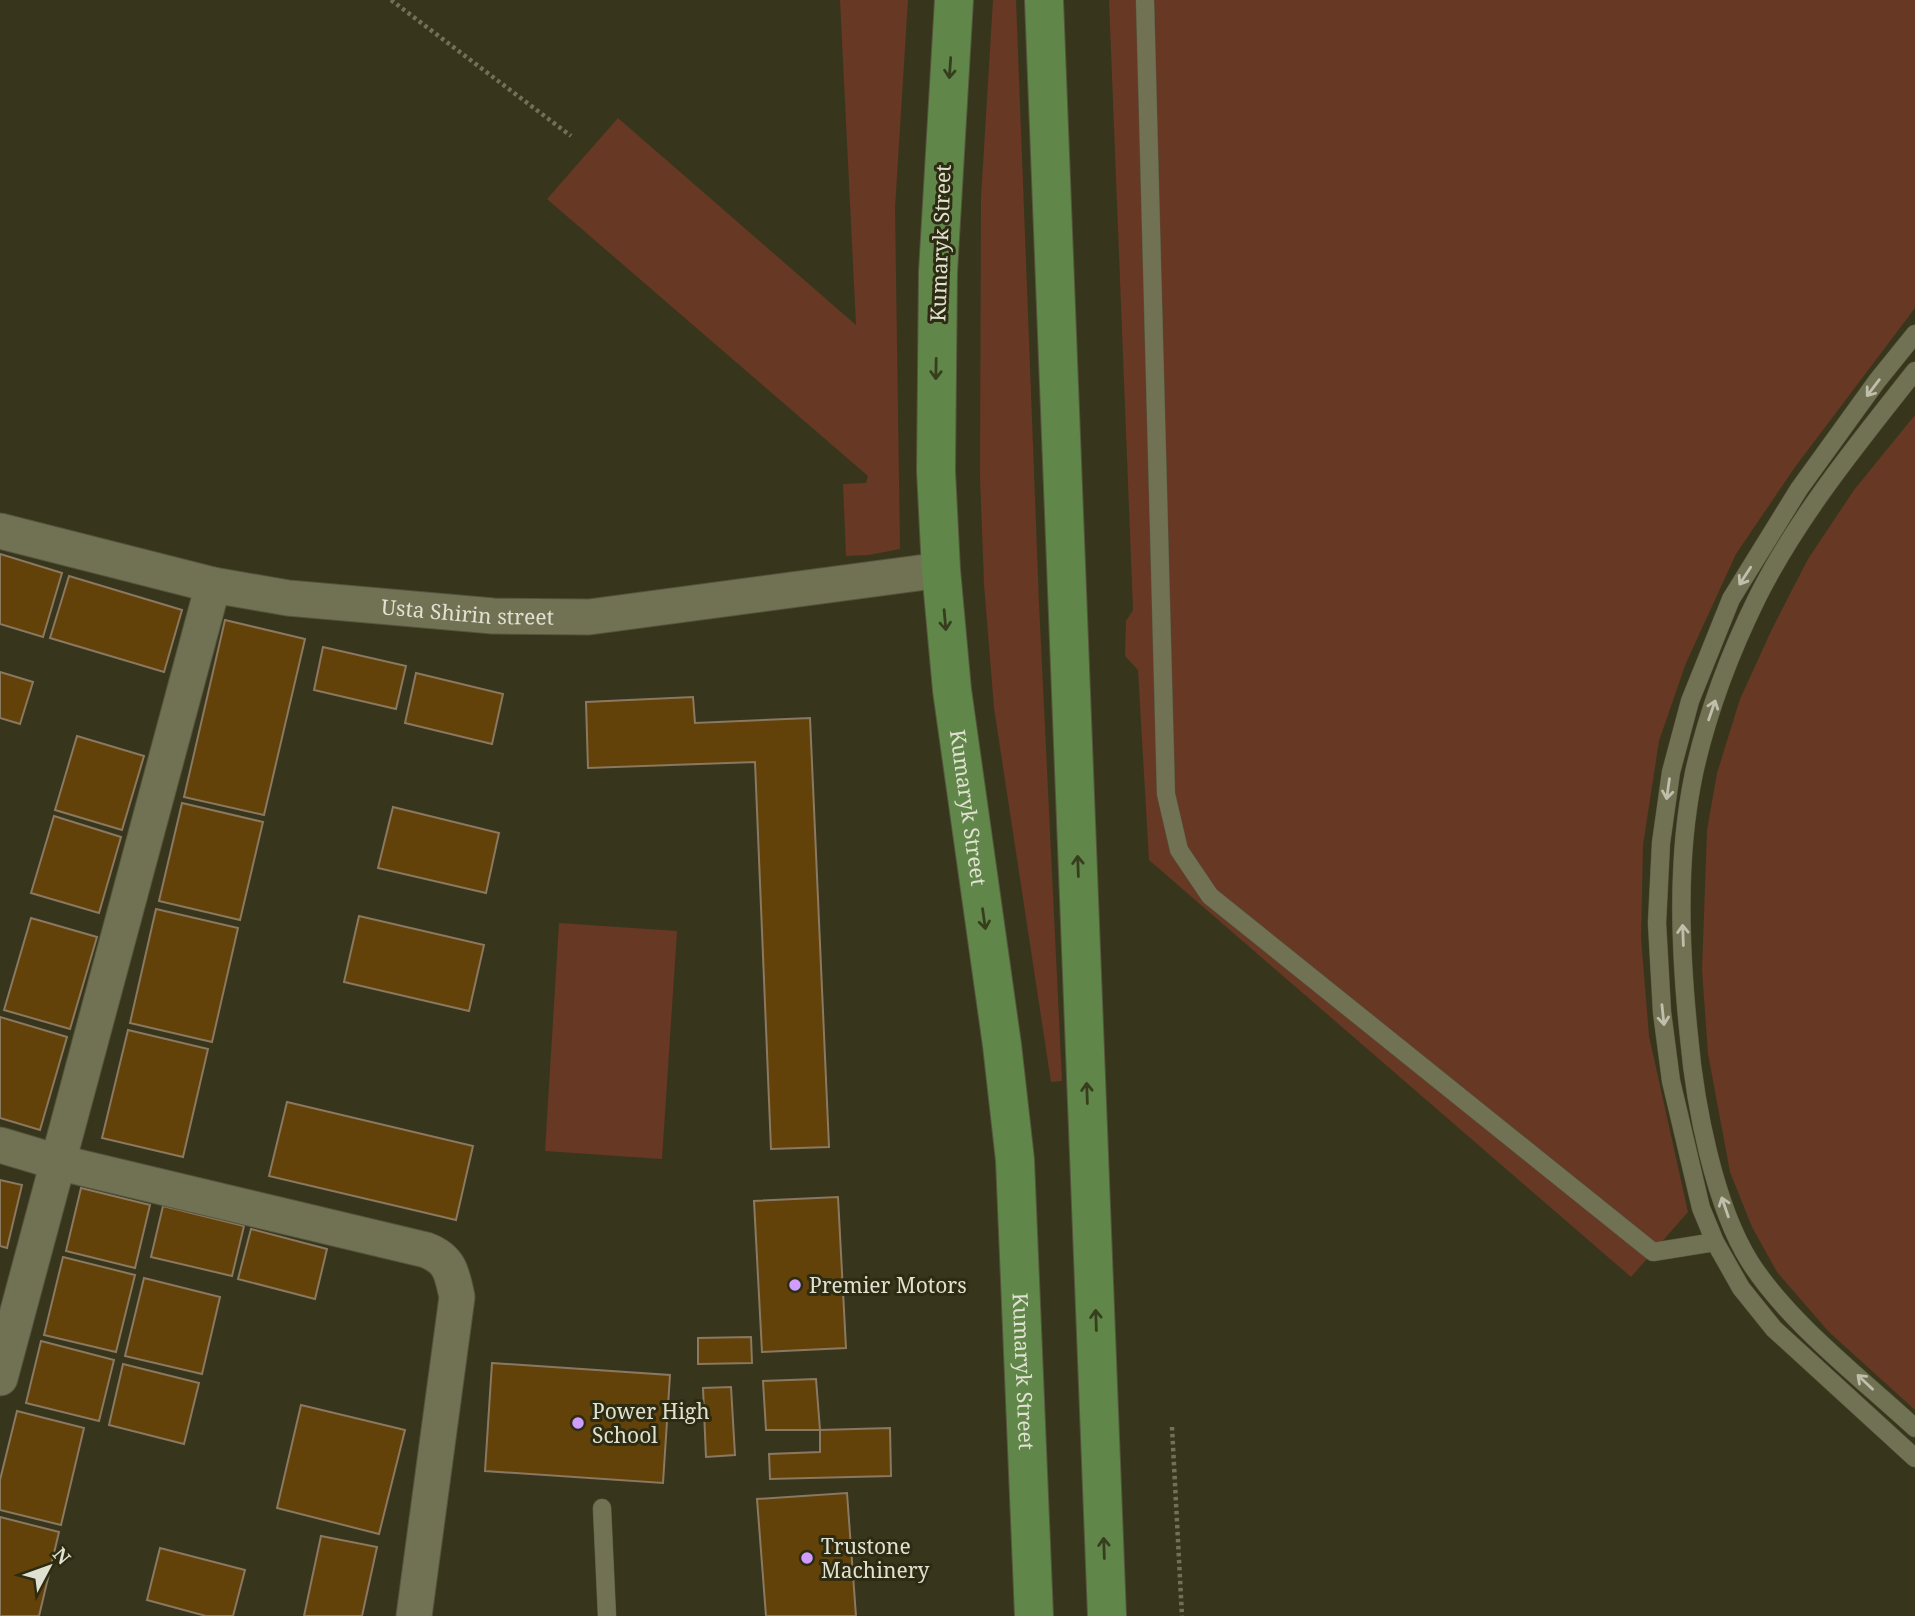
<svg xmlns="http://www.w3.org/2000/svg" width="1915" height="1616" font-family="'Noto Serif',serif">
<rect width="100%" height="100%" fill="#37361c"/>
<g fill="#673824">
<path d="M840 0H908L895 208 900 549 869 555 846 556 843 484 866 483 868 476 547 199 618 118 856 325Z"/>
<path d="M993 0H1016L1039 603 1062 1081 1051 1082 994 708 984 584 980 477 981 198Z"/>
<path d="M1109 0H1915V308L1795 467 1736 554 1686 663 1659 741 1643 845 1641 938 1649 1036 1688 1212 1631 1277 1149 860 1138 670 1125 656 1126 621 1133 610Z"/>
<path d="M1915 415V1410L1829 1332 1777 1272 1752 1227 1730 1172 1708 1054 1702 970 1707 830 1717 773 1740 699 1772 629 1808 559 1854 490Z"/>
<path d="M559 923 677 931 662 1159 545 1151Z"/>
</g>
<g fill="#624209" stroke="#8b7860" stroke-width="2">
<path d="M0 554 62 573 43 637 0 624Z"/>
<path d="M69 576 182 610 164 672 50 638Z"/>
<path d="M225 620 305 639 264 815 184 797Z"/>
<path d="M323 647 406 666 396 709 314 690Z"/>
<path d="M0 672 33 682 20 724 0 718Z"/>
<path d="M416 673 503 694 492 744 405 723Z"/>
<path d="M693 697 695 723 810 718 829 1147 771 1149 755 762 588 768 586 702Z"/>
<path d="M77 736 144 756 122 830 55 810Z"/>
<path d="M182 803 263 822 240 920 159 901Z"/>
<path d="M393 807 499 833 486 893 378 868Z"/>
<path d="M54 816 121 837 99 913 31 893Z"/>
<path d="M156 909 238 928 212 1042 130 1023Z"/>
<path d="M359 916 484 945 469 1011 344 982Z"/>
<path d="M31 918 97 937 70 1029 4 1010Z"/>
<path d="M0 1017 67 1037 40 1130 0 1118Z"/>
<path d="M128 1030 208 1049 183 1157 102 1138Z"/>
<path d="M287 1102 473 1146 456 1220 269 1176Z"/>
<path d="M0 1180 22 1185 7 1248 0 1246Z"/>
<path d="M81 1188 150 1205 135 1268 66 1251Z"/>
<path d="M838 1197 846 1348 762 1352 754 1201Z"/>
<path d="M163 1206 244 1226 232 1276 151 1257Z"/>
<path d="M251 1229 327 1249 315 1299 238 1279Z"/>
<path d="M63 1257 135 1275 116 1352 44 1335Z"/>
<path d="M144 1278 220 1297 202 1374 125 1356Z"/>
<path d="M751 1337 752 1363 698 1364V1338Z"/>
<path d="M41 1341 114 1360 99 1421 26 1403Z"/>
<path d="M492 1363 670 1375 663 1483 485 1471Z"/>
<path d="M123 1364 199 1383 184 1444 109 1425Z"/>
<path d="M816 1379 820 1430H766L763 1381Z"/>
<path d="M731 1387 735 1455 706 1457 703 1388Z"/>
<path d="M301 1405 405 1430 379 1534 277 1508Z"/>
<path d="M17 1411 84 1428 61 1525 0 1510V1480Z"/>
<path d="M890 1428 891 1476 770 1479 769 1454 820 1452V1430Z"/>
<path d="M847 1493 856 1616H766L757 1499Z"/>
<path d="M0 1517 59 1532 39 1616H0Z"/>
<path d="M321 1536 377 1547 362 1616H304Z"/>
<path d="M160 1548 245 1570 233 1616H206L147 1600Z"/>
</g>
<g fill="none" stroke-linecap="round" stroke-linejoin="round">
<defs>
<g id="lane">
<path d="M1145 0 1166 794 1179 850 1210 896 1653 1252 1715 1242"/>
<path d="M1915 334 1877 381 1799 489 1731 599 1690 701 1671 772 1661 843 1657 923 1662 1012 1671 1081 1701 1208 1715 1242 1741 1288 1774 1329 1915 1458"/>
<path d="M1915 371C1859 442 1798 516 1757 598 1730 653 1707 714 1694 773 1676 859 1680 950 1689 1037 1695 1104 1714 1205 1750 1262 1789 1323 1861 1378 1915 1428"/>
<path d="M602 1508 607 1616"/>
</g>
<g id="street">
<path id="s1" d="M0 531 213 585 288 598 493 616 589 617 941 570"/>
<path d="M0 1145 57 1162 426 1250C450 1259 452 1273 457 1297L414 1616"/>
<path d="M0 1378 213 585"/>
</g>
<g id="primary">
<path id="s2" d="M954 0 938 272 936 471 941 570 952 690 1002 1045 1015 1160 1034 1616"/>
<path d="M1044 0 1107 1616"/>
</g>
</defs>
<use href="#lane" stroke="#55553d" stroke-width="19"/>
<use href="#street" stroke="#55553d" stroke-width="37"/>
<use href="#primary" stroke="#55553d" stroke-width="40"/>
<g stroke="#71715a" stroke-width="4.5" stroke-dasharray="3.5 3.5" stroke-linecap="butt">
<path d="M391 0 571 136"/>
<path d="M1172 1427 1182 1616"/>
</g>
<use href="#lane" stroke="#717154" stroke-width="18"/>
<use href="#street" stroke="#717154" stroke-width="35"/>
<use href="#primary" stroke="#608749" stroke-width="38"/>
</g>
<defs><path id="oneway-shaft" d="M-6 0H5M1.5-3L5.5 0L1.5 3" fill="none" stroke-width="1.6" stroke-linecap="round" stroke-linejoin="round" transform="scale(1.75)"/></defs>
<g stroke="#373e1d">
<use href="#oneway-shaft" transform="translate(950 68) rotate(94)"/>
<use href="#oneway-shaft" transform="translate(936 369) rotate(91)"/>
<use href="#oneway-shaft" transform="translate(945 620) rotate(85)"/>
<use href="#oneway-shaft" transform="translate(1078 866) rotate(-92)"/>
<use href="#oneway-shaft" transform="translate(984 919) rotate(82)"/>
<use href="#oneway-shaft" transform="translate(1087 1093) rotate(-92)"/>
<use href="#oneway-shaft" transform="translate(1096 1320) rotate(-92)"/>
<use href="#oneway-shaft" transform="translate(1104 1548) rotate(-92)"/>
</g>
<g stroke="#bfbfac">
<use href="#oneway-shaft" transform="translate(1873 388) rotate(127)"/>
<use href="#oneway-shaft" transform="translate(1745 576) rotate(123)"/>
<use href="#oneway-shaft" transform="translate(1712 710) rotate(-71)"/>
<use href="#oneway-shaft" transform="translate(1668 789) rotate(98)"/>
<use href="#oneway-shaft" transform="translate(1683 935) rotate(-92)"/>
<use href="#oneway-shaft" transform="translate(1663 1015) rotate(84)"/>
<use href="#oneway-shaft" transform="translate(1725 1207) rotate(-109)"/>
<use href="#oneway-shaft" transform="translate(1865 1382) rotate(-137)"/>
</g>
<g fill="#d09dfe" stroke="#2d2c12" stroke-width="2.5">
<circle cx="795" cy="1285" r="7"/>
<circle cx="578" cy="1423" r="7"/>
<circle cx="807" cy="1558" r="7"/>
</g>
<g text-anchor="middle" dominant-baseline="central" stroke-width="6" stroke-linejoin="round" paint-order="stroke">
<g font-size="21" fill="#e1e1d1" stroke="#2d2c12">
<text transform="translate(940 243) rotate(-88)">Kumaryk Street</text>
<text stroke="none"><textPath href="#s1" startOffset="476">Usta Shirin street</textPath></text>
<text stroke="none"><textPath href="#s2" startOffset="810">Kumaryk Street</textPath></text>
<text stroke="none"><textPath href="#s2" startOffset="1377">Kumaryk Street</textPath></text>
</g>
<g font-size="21" fill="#e1e1d1" stroke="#2d2c12" text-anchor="start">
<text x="809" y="1285">Premier Motors</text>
<text x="592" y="1411">Power High<tspan x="592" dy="24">School</tspan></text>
<text x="821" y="1546">Trustone<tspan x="821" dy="24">Machinery</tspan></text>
</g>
</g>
<g transform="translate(49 1567) rotate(49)" stroke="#2d2c12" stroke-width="5" paint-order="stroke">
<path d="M0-5L12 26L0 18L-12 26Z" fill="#e1e1d1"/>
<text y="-10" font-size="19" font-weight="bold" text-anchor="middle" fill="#e1e1d1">N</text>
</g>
</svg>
